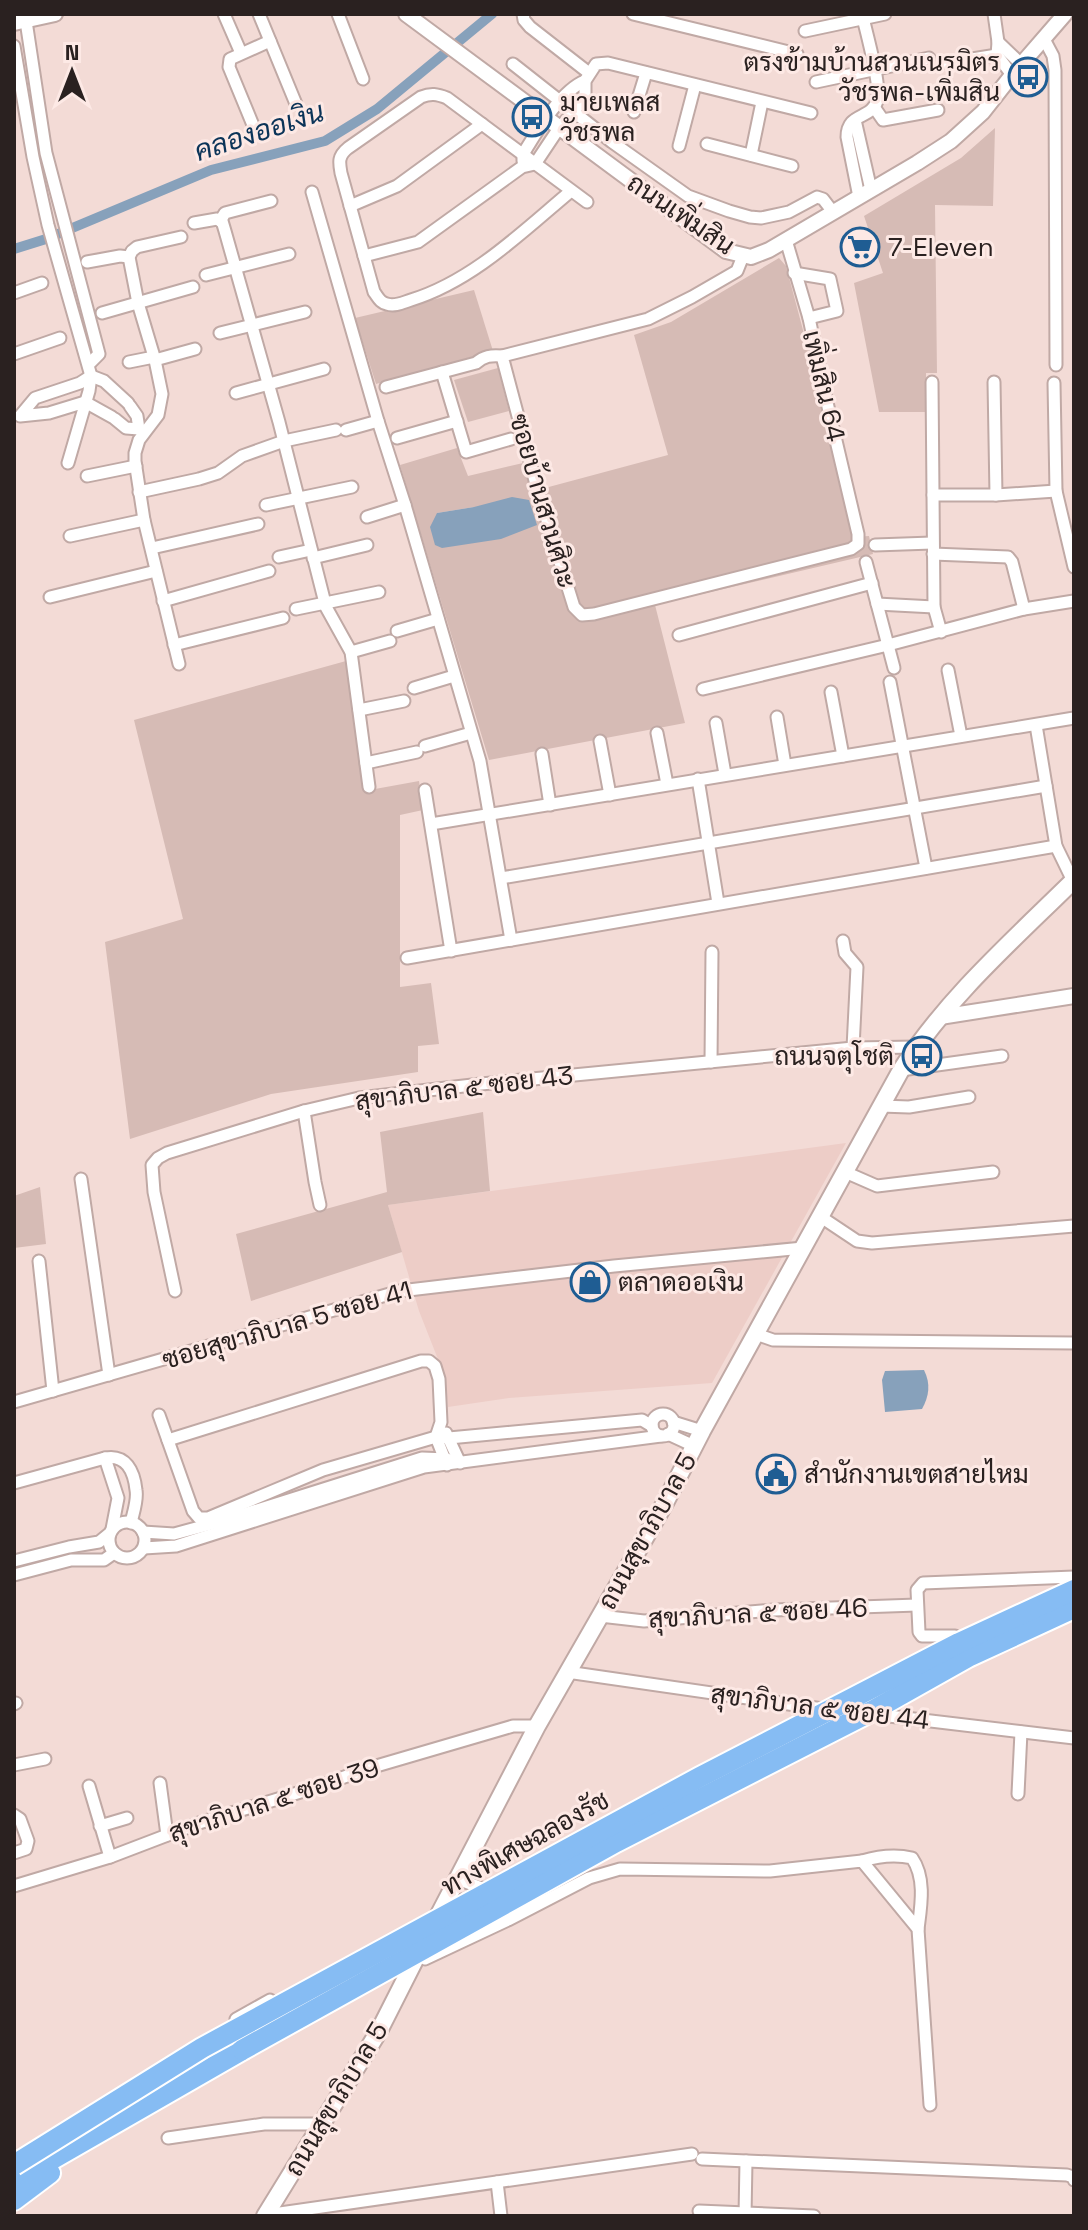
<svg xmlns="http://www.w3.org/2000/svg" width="1088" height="2230" font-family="'Space Grotesk',Sarabun,sans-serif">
<rect width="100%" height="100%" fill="#f3dbd6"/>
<path fill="#edcdc7" d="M846 1143 712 1383 509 1398 448 1407 445 1377 419 1311 388 1205Z"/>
<g fill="#d6bbb5" fill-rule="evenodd">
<path d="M995 128 993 206 935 205 937 373H926V412H879L854 283 883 273 864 216 961 158Z"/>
<path d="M779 258 786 266 825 413 854 537 869 536 873 554 655 605 685 723 489 760 400 465 457 448 468 476 523 463 545 488 668 455 634 335 671 322ZM474 507 501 539 437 513Z"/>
<path d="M474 290 493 351 376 384 355 318Z"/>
<path d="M498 368 509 411 468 422 454 380Z"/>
<path d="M346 661 364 791 419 781 423 810 400 815V987L431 983 439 1044 418 1046V1072L271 1094 130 1139 105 942 183 919 134 720Z"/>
<path d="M483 1112 490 1191 388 1205 402 1252 251 1301 236 1234 387 1192 380 1132Z"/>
<path d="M40 1187 46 1244 14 1248V1196Z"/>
</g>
<g fill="#87a1bb">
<path d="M512 497 529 500 537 525 501 539 442 548 435 545 430 527 437 513 474 507Z"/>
<path d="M924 1370C931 1384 929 1396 922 1409L885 1412 882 1380 885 1371Z"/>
</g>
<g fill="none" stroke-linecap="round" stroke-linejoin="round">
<path stroke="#87a1bb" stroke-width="10" d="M14 249 46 239 211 170 325 141 377 109 492 14"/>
<defs>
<g id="minor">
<path d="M224 14 241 53"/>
<path d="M259 14 296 104"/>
<path d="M338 14 363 79"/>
<path d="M523 14 524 20 530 27 589 73"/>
<path d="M633 14 797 54"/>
<path d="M994 14 998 42 997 55 1012 75"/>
<path d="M26 21 46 153 99 354 89 364"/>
<path d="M805 31 885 14"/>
<path d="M1044 39 1053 56 1055 70 1056 365"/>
<path d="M998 42 1021 64"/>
<path d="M14 46 33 157 48 225 91 376 89 391 68 463"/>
<path d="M947 63 997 55"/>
<path d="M513 64 612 142 688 196 729 211 750 217 761 218 789 212 817 197 823 199 833 212"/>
<path d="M816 82 929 58"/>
<path d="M874 107 883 120 938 110"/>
<path d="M634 112 646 73"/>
<path d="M855 120 871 190"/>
<path d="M255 130 229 67 230 59 270 41"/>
<path d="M707 144 792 166"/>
<path d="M679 146 695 85"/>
<path d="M751 155 762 102"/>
<path d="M523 161V154C536 133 561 90 585 81"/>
<path d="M571 191C523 231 473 281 411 300 404 302 395 307 387 304 380 303 378 297 374 292L341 173C339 162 338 156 348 148L421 97C431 93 437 94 447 98L587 202"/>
<path d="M312 192 378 421 405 505 480 761 511 940"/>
<path d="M859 197 847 137C847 112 871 120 877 101 882 88 866 31 862 14"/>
<path d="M350 206 397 186 482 124"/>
<path d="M220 221 225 213 271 201"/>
<path d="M194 223 217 219 222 221 225 231 279 422 326 607 351 652 369 787"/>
<path d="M364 256 418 242 522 167 535 164 559 128 574 112 585 95V81L596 64 608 63 811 113"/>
<path d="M743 256 737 271 692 297 648 319 502 356 537 488 574 607 582 615 594 614 851 549 858 544V534L825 394 809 318 786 240"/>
<path d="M87 262 120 256 129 257"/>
<path d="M794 273 830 279 837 311 809 318"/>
<path d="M206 275 289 254"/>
<path d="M14 293 42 283"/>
<path d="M102 313 193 287"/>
<path d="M220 333 305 312"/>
<path d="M14 354 60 338"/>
<path d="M155 360 138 303 129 257 132 251 137 247 181 237"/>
<path d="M129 362 154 357"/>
<path d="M442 372 466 452 511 439"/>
<path d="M932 382 934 607 941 632"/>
<path d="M994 382 996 495"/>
<path d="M1054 383 1056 491 1074 567"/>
<path d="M386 387 476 363C484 356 491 355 502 356"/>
<path d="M236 393 324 369"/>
<path d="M112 417 85 402 49 413 20 416 35 398 80 383 91 376 104 381 128 403"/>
<path d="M115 419 126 428 139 429 137 416 130 406"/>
<path d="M346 430 378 421"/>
<path d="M397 438 457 421"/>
<path d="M87 476 136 466"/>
<path d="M139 492 199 479 218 473 242 456 284 441 336 430"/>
<path d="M933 495H996L1056 491"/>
<path d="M266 505 352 487"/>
<path d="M367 517 405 505"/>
<path d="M70 536 144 520"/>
<path d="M875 545 932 543"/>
<path d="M152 548 258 524"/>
<path d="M933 554 1008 557 1012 562 1024 609"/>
<path d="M279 557 311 550"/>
<path d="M313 558 367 545"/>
<path d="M866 562 894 668"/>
<path d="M50 597 156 571"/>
<path d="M163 601 269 571"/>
<path d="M877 604 934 607"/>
<path d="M296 609 379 592"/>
<path d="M397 631 438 619"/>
<path d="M679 635 872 583"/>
<path d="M174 645 283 618"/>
<path d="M351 652 390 641"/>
<path d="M179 664 144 520 135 461V453L139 440 158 415 162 394 155 360 195 349"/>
<path d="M948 670 961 736"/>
<path d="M890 682 926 868"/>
<path d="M414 688 454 676"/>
<path d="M703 689 888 645 1024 609 1074 601"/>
<path d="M831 692 843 756"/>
<path d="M359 710 404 701"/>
<path d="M777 717 785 765"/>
<path d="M716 723 725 774"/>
<path d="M1036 725 1056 846 1073 881"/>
<path d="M657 733 667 784"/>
<path d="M600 741 610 795"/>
<path d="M425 746 471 733"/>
<path d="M542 754 550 805"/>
<path d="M366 763 417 752"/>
<path d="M698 779 718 903"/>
<path d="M425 790 451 951"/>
<path d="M431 824 1074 718"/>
<path d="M501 878 1046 786"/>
<path d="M843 941 845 953 857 967 853 1048"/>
<path d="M407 958 1056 846"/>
<path d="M711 1062 712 952"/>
<path d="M901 1070 1002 1056"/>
<path d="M881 1106 909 1107 969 1097"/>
<path d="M304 1111 315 1182 320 1205"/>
<path d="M845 1172 877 1186 993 1172"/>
<path d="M81 1179 109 1375"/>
<path d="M821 1217 857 1241 872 1243 1074 1226"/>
<path d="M39 1261 53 1391"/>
<path d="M175 1291 154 1192 152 1165 158 1158 167 1153 304 1111 359 1098 481 1084 853 1048 916 1047"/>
<path d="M756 1334 773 1340 1074 1343"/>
<path d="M14 1402 400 1291 614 1266 803 1248"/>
<circle cx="663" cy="1425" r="11"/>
<path d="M159 1415 193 1511 199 1518H208L323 1470 436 1437 449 1438 642 1420 652 1426"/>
<path d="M673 1422 702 1431"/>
<path d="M446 1433 460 1463"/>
<path d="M668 1434 694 1446"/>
<path d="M168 1440 421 1361H429L435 1366 439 1379 441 1422 436 1437 447 1465"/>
<path d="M105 1458 118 1498 112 1529"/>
<path d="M14 1483 105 1458C126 1454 134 1471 136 1490 138 1500 133 1513 131 1523"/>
<circle cx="127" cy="1540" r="18"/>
<path d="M143 1532 174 1534 222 1521 422 1458 447 1459"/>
<path d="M144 1548 176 1546 424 1467 661 1436"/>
<path d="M14 1561 69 1547 99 1542 110 1533"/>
<path d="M14 1575 71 1560H104L114 1553"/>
<path d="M600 1616 644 1621 774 1610 917 1605"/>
<path d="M955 1636H922L919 1632 917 1590 923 1583 1074 1577"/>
<path d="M567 1672 823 1709"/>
<path d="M14 1704 16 1703"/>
<path d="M872 1714 1074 1738"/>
<path d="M14 1765 45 1759"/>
<path d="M160 1783 167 1835"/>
<path d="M89 1786 110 1857"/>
<path d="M1018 1794 1021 1732"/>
<path d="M14 1815 20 1819 28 1841 26 1849 14 1853"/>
<path d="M100 1826 127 1818"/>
<path d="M862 1861C879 1856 894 1854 912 1858 926 1878 921 1906 918 1929"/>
<path d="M458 1879 489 1891"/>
<path d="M14 1886 110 1857 199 1823 317 1787 366 1769 513 1726H537"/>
<path d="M425 1959 508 1920 589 1878 620 1869 770 1871 862 1861 918 1929 930 2105"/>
<path d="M236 2019 270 2000"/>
<path d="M168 2138 264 2124H321"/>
<path d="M702 2159 1067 2175 1073 2177 1074 2180"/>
<path d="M497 2182 501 2216"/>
<path d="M699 2211 814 2216"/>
<path d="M266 2215 692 2154"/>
<path d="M745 2216 746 2161"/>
</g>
<g id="tertiary">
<path d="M406 14 726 251 751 257 769 250 917 163 951 141 983 112 1012 75 1065 14"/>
<path d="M14 23 55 14"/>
<path d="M940 1017 1074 996"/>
</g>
<g id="secondary">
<path d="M434 1924 537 1726 665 1503 702 1431 901 1070C947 998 1013 940 1074 880"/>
<path d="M265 2216 379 2031 421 1948"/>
</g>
<g id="motorway">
<path d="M14 2181 242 2050"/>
<path d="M14 2200 50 2173"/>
</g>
</defs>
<use href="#minor" stroke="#c0a9a5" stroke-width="15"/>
<use href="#tertiary" stroke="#c0a9a5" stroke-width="18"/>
<use href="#secondary" stroke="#c0a9a5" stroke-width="20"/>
<use href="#motorway" stroke="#fff" stroke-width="24"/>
<use href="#minor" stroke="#fff" stroke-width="11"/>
<use href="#tertiary" stroke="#fff" stroke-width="14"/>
<use href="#secondary" stroke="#fff" stroke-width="16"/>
<use href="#motorway" stroke="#86bcf3" stroke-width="20"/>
<defs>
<g id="motorway-bridge">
<path d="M242 2050 616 1842 872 1711 968 1657 1074 1608"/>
<path d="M14 2165 202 2048 700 1777 959 1643 1074 1590"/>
</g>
</defs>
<use href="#motorway-bridge" stroke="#fff" stroke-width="24" stroke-linecap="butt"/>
<use href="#motorway-bridge" stroke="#86bcf3" stroke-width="20"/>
</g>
<defs>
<symbol id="bus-ring" viewBox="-11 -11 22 22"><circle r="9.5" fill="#fde9e5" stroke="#1f5d93" stroke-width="1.5"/><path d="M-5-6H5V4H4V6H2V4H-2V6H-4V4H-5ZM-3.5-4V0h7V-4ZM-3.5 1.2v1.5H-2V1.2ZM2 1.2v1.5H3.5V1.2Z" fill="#1f5d93"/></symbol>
<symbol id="supermarket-ring" viewBox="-11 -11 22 22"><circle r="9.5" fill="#fde9e5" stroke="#1f5d93" stroke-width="1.5"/><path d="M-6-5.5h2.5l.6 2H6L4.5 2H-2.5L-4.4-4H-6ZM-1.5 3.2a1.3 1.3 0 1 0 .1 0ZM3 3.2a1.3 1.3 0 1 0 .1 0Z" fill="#1f5d93"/></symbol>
<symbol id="shop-ring" viewBox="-11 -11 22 22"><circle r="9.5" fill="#fde9e5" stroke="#1f5d93" stroke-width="1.5"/><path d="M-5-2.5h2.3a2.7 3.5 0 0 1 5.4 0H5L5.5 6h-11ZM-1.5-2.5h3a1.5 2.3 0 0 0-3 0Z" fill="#1f5d93"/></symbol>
<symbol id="civic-ring" viewBox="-11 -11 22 22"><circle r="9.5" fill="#fde9e5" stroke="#1f5d93" stroke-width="1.5"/><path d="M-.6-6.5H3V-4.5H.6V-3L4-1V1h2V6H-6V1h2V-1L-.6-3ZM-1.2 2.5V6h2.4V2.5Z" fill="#1f5d93"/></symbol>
</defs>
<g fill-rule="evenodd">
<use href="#bus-ring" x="1006" y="55" width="44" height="44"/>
<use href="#bus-ring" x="510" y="95" width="44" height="44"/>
<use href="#supermarket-ring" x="838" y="225" width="44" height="44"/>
<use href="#bus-ring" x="900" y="1034" width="44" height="44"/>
<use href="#shop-ring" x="568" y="1260" width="44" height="44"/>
<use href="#civic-ring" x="754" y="1452" width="44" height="44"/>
</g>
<g text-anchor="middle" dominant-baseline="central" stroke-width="6" stroke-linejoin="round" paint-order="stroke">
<g font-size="26" fill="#2a2120" stroke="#fde9e5" text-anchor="start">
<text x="1000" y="62" text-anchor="end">ตรงข้ามบ้านสวนเนรมิตร<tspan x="1000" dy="30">วัชรพล-เพิ่มสิน</tspan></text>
<text x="560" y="102">มายเพลส<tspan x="560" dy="30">วัชรพล</tspan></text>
<text x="888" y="247">7-Eleven</text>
<text x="894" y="1056" text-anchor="end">ถนนจตุโชติ</text>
<text x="618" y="1282">ตลาดออเงิน</text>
<text x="804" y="1474">สำนักงานเขตสายไหม</text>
</g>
<g font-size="26" fill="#2a2120" stroke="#fde9e5">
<text transform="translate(681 214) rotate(34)">ถนนเพิ่มสิน</text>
<text transform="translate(824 386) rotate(77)">เพิ่มสิน 64</text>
<text transform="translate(543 501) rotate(74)">ซอยบ้านสวนศิวะ</text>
<text transform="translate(464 1088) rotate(-7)">สุขาภิบาล ๕ ซอย 43</text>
<text transform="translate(287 1325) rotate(-16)">ซอยสุขาภิบาล 5 ซอย 41</text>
<text transform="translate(647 1531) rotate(-61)">ถนนสุขาภิบาล 5</text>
<text transform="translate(758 1613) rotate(-3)">สุขาภิบาล ๕ ซอย 46</text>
<text transform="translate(820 1707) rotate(7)">สุขาภิบาล ๕ ซอย 44</text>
<text transform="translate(274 1800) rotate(-18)">สุขาภิบาล ๕ ซอย 39</text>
<text transform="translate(525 1843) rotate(-29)">ทางพิเศษฉลองรัช</text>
<text transform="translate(336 2099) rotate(-59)">ถนนสุขาภิบาล 5</text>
</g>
<g font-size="28" font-style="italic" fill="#0b3458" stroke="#fde9e5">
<text transform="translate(259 131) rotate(-18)">คลองออเงิน</text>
</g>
</g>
<rect width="1088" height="2230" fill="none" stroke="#2a2120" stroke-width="32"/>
<g transform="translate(72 72)" stroke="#fde9e5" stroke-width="6" paint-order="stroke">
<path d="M0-6L14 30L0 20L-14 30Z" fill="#2a2120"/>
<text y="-12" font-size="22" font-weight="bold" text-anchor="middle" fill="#2a2120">N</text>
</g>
</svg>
